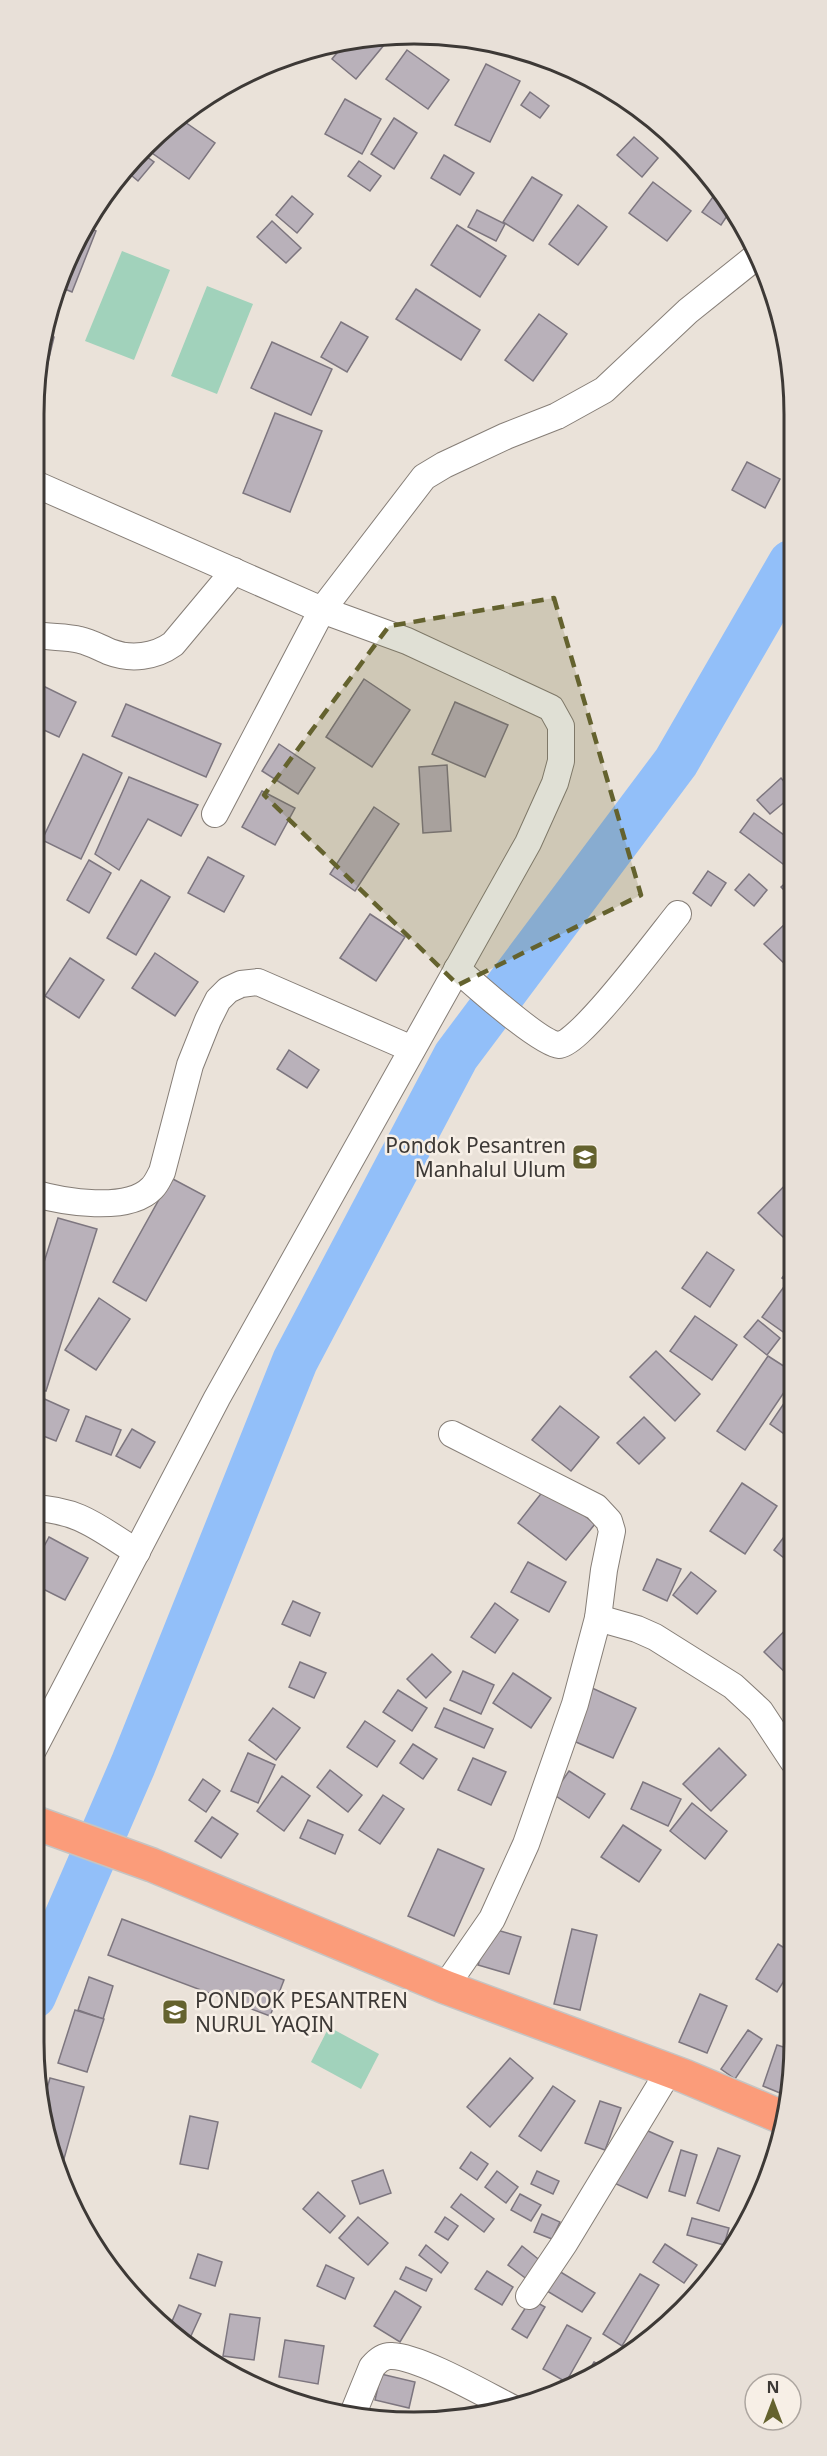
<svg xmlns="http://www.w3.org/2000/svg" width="827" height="2456" font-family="'Noto Sans',sans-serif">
<rect width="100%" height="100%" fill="#eae2d9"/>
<g fill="#a1d2bb">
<path d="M122 251 170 270 134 360 85 341Z"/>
<path d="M207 286 253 304 217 394 171 376Z"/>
<path d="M329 2027 379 2054 361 2089 311 2062Z"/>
</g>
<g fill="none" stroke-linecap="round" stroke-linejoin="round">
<path stroke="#92bff9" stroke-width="46" d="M33 1996 133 1765 295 1361 456 1056 676 762 791 563"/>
</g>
<g fill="#b9b1ba" stroke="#7d767f" stroke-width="1.5">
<path d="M363 36 374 37 384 45 356 79 332 59 346 42Z"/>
<path d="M407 50 449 80 428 109 386 79Z"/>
<path d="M486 64 520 81 490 142 455 125Z"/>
<path d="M530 92 549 106 540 118 521 105Z"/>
<path d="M345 99 381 119 362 154 325 134Z"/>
<path d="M394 118 417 133 394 169 371 154Z"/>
<path d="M182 120 215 143 189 179 152 153 162 138Z"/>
<path d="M634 137 658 158 642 177 617 155Z"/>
<path d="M143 154 154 162 138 181 125 170Z"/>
<path d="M444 155 474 173 460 195 431 178Z"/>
<path d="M359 161 381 176 370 191 348 176Z"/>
<path d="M532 177 562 195 533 241 503 222Z"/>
<path d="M653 182 691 211 667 241 629 213Z"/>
<path d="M718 190 731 210 721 225 702 212Z"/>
<path d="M292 196 313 214 297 233 276 215Z"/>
<path d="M578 205 607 227 578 265 549 244Z"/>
<path d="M477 210 505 224 496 241 468 227Z"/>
<path d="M272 221 301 248 286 263 257 237Z"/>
<path d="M457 225 506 256 480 297 431 265Z"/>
<path d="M89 228 96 231 72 292 60 287Z"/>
<path d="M416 289 480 330 461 360 396 319Z"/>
<path d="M539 314 567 334 533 381 505 360Z"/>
<path d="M341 322 368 337 347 372 321 357Z"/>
<path d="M43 335 54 337 44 379 38 378Z"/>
<path d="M272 342 332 369 311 415 251 388Z"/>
<path d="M275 413 322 431 290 512 243 493Z"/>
<path d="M747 462 780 479 765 508 732 490Z"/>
<path d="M364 679 410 710 372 767 326 737Z"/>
<path d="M33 681 76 702 59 737 33 725Z"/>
<path d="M455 702 508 725 485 777 432 754Z"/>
<path d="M126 704 221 744 206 777 112 736Z"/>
<path d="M279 744 315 768 298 794 262 771Z"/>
<path d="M83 754 122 773 81 859 42 840Z"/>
<path d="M447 765 451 831 423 833 419 767Z"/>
<path d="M129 777 198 805 181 836 148 819 119 870 95 854Z"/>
<path d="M781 778 792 791V796L770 814 757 800Z"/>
<path d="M262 791 295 808 275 845 242 827Z"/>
<path d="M374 807 399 824 355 891 330 874Z"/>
<path d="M754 813 792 841V853L783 864 740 832Z"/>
<path d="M208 857 244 876 224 912 188 893Z"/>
<path d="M89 860 111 873 89 913 67 900Z"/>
<path d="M708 871 726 883 711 906 693 893Z"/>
<path d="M749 874 767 890 754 906 735 890Z"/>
<path d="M792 877V898L781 887Z"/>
<path d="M141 880 170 897 136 955 107 938Z"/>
<path d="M370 914 405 937 376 981 340 958Z"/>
<path d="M790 919 792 921V965L789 968 764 944Z"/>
<path d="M155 953 198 982 175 1016 132 988Z"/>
<path d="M70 958 104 980 79 1018 45 996Z"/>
<path d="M289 1050 319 1070 307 1088 277 1069Z"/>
<path d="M171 1178 205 1196 146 1301 113 1282Z"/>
<path d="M792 1178V1227L783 1237 758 1213Z"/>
<path d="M58 1218 97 1229 46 1391 33 1387V1297Z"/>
<path d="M707 1252 734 1270 710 1307 682 1288Z"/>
<path d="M793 1263V1285L782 1278Z"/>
<path d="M783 1288 793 1296V1324L786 1334 762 1317Z"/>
<path d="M99 1298 130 1319 96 1370 65 1350Z"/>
<path d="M695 1316 737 1345 712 1380 670 1351Z"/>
<path d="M758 1320 780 1338 767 1355 744 1337Z"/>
<path d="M656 1351 700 1394 675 1421 630 1377Z"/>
<path d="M768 1356 793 1372V1379L745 1450 717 1431Z"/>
<path d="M793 1390V1440L770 1424Z"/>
<path d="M40 1397 69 1410 56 1441 33 1432V1415Z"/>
<path d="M560 1406 599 1437 571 1471 532 1440Z"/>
<path d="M86 1416 121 1430 111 1455 76 1441Z"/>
<path d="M644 1417 665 1438 639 1464 617 1443Z"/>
<path d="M132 1429 155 1442 140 1468 116 1456Z"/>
<path d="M742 1483 777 1506 745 1554 710 1531Z"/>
<path d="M547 1486 595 1524 566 1560 518 1523Z"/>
<path d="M793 1525V1565L774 1550Z"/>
<path d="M49 1537 88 1558 65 1600 33 1584V1567Z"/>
<path d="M657 1559 681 1569 667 1601 643 1590Z"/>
<path d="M528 1562 566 1582 549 1612 511 1592Z"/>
<path d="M691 1572 716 1591 697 1614 673 1595Z"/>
<path d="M293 1601 320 1613 310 1636 282 1624Z"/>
<path d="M495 1603 518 1620 495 1653 471 1637Z"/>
<path d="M793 1622V1680L764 1652Z"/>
<path d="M432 1654 451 1672 426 1698 407 1679Z"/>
<path d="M300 1662 326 1673 314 1698 289 1687Z"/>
<path d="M463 1671 494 1685 481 1714 450 1700Z"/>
<path d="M513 1673 551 1698 531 1728 493 1703Z"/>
<path d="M592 1688 636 1708 613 1758 569 1739Z"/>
<path d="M398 1690 427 1708 412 1731 383 1712Z"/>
<path d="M273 1708 300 1728 276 1760 249 1740Z"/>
<path d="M444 1708 493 1729 484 1748 435 1727Z"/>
<path d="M365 1721 395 1741 377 1767 347 1747Z"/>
<path d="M413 1744 437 1759 423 1779 400 1763Z"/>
<path d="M719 1748 746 1775 711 1811 683 1784Z"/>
<path d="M248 1753 275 1765 258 1803 231 1791Z"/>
<path d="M473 1758 506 1772 491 1805 458 1790Z"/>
<path d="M330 1770 362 1795 348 1812 317 1787Z"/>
<path d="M569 1771 605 1794 589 1818 553 1794Z"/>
<path d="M282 1776 310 1796 284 1831 257 1811Z"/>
<path d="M203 1779 220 1791 206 1812 189 1800Z"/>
<path d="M643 1782 681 1799 668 1826 631 1809Z"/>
<path d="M383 1795 404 1809 380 1844 359 1830Z"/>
<path d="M692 1803 727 1831 705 1859 670 1831Z"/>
<path d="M212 1817 238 1834 221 1858 195 1841Z"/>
<path d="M308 1820 343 1835 335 1854 300 1838Z"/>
<path d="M623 1825 661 1850 639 1882 601 1857Z"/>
<path d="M438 1849 484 1869 454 1936 408 1916Z"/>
<path d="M122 1919 284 1980 270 2016 108 1955Z"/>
<path d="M490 1928 521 1937 509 1974 478 1965Z"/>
<path d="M572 1929 597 1935 580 2010 554 2004Z"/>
<path d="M778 1944 794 1954V1965L777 1992 756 1979Z"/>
<path d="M89 1977 113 1986 103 2019 78 2010Z"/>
<path d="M700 1994 727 2006 707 2053 679 2042Z"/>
<path d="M75 2010 104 2019 87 2072 58 2063Z"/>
<path d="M748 2030 762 2039 735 2079 721 2069Z"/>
<path d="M777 2045 793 2050 791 2063 780 2093 763 2086Z"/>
<path d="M510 2058 533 2078 490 2127 467 2107Z"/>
<path d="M50 2078 84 2087 62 2166 57 2165 44 2099Z"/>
<path d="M553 2086 575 2101 541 2151 519 2136Z"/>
<path d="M600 2101 621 2108 605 2150 585 2143Z"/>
<path d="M190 2116 218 2122 208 2169 180 2164Z"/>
<path d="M639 2127 673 2142 647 2198 614 2183Z"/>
<path d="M718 2148 740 2156 719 2211 697 2203Z"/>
<path d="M681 2150 697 2155 685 2196 669 2191Z"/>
<path d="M471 2152 488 2164 477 2180 460 2168Z"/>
<path d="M383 2170 391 2193 360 2204 352 2181Z"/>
<path d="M497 2171 518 2187 506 2203 485 2187Z"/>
<path d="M537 2171 559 2181 553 2194 531 2184Z"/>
<path d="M318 2192 345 2216 330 2233 303 2209Z"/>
<path d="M461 2194 494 2219 484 2232 451 2207Z"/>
<path d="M520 2194 541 2205 531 2221 511 2210Z"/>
<path d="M542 2214 560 2222 552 2239 534 2232Z"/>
<path d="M358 2217 388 2243 368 2265 339 2238Z"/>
<path d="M445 2217 458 2226 448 2240 435 2232Z"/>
<path d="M692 2218 729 2228 724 2245 687 2235Z"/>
<path d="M665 2244 697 2265 684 2283 653 2262Z"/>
<path d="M426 2245 448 2263 441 2273 419 2255Z"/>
<path d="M522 2246 542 2262 528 2280 508 2265Z"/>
<path d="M198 2254 222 2262 215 2286 190 2278Z"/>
<path d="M326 2265 354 2278 345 2299 317 2286Z"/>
<path d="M406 2267 432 2279 426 2291 400 2279Z"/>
<path d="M554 2268 595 2293 582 2312 542 2288Z"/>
<path d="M487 2271 513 2287 502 2305 475 2289Z"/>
<path d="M640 2274 659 2285 622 2346 603 2334Z"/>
<path d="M395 2291 421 2307 400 2342 374 2326Z"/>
<path d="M531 2299 545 2307 527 2338 512 2329Z"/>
<path d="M179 2305 201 2314 190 2338 170 2326Z"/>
<path d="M230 2314 260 2318 254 2360 223 2356Z"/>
<path d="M567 2325 591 2338 566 2382 543 2369Z"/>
<path d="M285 2340 324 2346 318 2384 279 2377Z"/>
<path d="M594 2362 604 2368 585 2377Z"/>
<path d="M381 2374 415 2382 409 2408 375 2400Z"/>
</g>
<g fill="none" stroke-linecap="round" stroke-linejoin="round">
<defs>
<g id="street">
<path d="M33 483 322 610 407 641 551 708 561 726V761L555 783 528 843 217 1398 33 1750"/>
<path d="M33 634C48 638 64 636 80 640 90 642 100 648 110 652 131 660 155 657 173 644L234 571"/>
<path d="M215 814 322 610 424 477 444 465 506 436 557 416 604 390 688 311 758 255"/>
<path d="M457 969C473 983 541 1044 559 1045 579 1045 661 935 678 914"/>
<path d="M33 1193C63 1202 128 1213 152 1188 157 1183 159 1177 162 1172L190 1065 208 1020 218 1000 228 990 241 984 258 982 412 1049"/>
<path d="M33 1508C80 1510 98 1528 137 1552"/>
<path d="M598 1618 637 1629 655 1637 733 1686 760 1711 793 1761"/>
<path d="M445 1987 492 1919 526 1844 575 1704 598 1618 604 1570 612 1531 609 1521 596 1507 452 1434"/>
<path d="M529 2296 564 2244 661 2084"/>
<path d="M352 2416 372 2367C377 2361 383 2355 392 2356 421 2357 486 2395 514 2409"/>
</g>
<path id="highway" d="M33 1822 152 1865 445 1987 684 2076 784 2118"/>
</defs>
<use href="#street" stroke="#867e77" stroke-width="28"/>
<use href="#highway" stroke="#c5c4c3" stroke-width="36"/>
<use href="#street" stroke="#fff" stroke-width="26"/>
<use href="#highway" stroke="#fb9c7a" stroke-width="33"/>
</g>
<path fill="#64622e" fill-opacity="0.2" stroke="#64622e" stroke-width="4.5" stroke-dasharray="12 8" stroke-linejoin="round" d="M554 598 641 895 458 985 264 795 389 626Z"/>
<defs>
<symbol id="school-square" viewBox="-11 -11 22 22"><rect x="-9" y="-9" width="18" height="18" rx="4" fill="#64622e" stroke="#f7efe6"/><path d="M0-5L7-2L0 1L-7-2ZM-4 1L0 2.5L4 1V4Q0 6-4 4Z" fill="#fff"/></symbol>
</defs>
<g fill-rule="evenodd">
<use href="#school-square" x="570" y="1142" width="30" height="30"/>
<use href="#school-square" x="160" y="1997" width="30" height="30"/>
</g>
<g text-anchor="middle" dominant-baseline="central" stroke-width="5" stroke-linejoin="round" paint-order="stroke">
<g font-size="21" fill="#3d3936" stroke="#f7efe6" text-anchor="end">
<text x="566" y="1145">Pondok Pesantren<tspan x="566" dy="24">Manhalul Ulum</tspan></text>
<text x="195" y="2000" text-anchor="start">PONDOK PESANTREN<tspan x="195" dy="24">NURUL YAQIN</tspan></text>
</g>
</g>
<path d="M0 0H827V2456H0ZM414 44H414A370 370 0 0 1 784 414V2042A370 370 0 0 1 414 2412H414A370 370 0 0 1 44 2042V414A370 370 0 0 1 414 44Z" fill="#e8e0d8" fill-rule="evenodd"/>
<path fill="none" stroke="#3d3936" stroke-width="3" d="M414 44H414A370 370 0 0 1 784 414V2042A370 370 0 0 1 414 2412H414A370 370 0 0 1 44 2042V414A370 370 0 0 1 414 44Z"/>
<g transform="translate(773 2402)"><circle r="28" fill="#f7efe6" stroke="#ada6a0" stroke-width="1.5"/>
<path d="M0-4.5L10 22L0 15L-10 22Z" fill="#64622e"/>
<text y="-9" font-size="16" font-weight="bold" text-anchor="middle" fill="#3d3936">N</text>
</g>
</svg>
